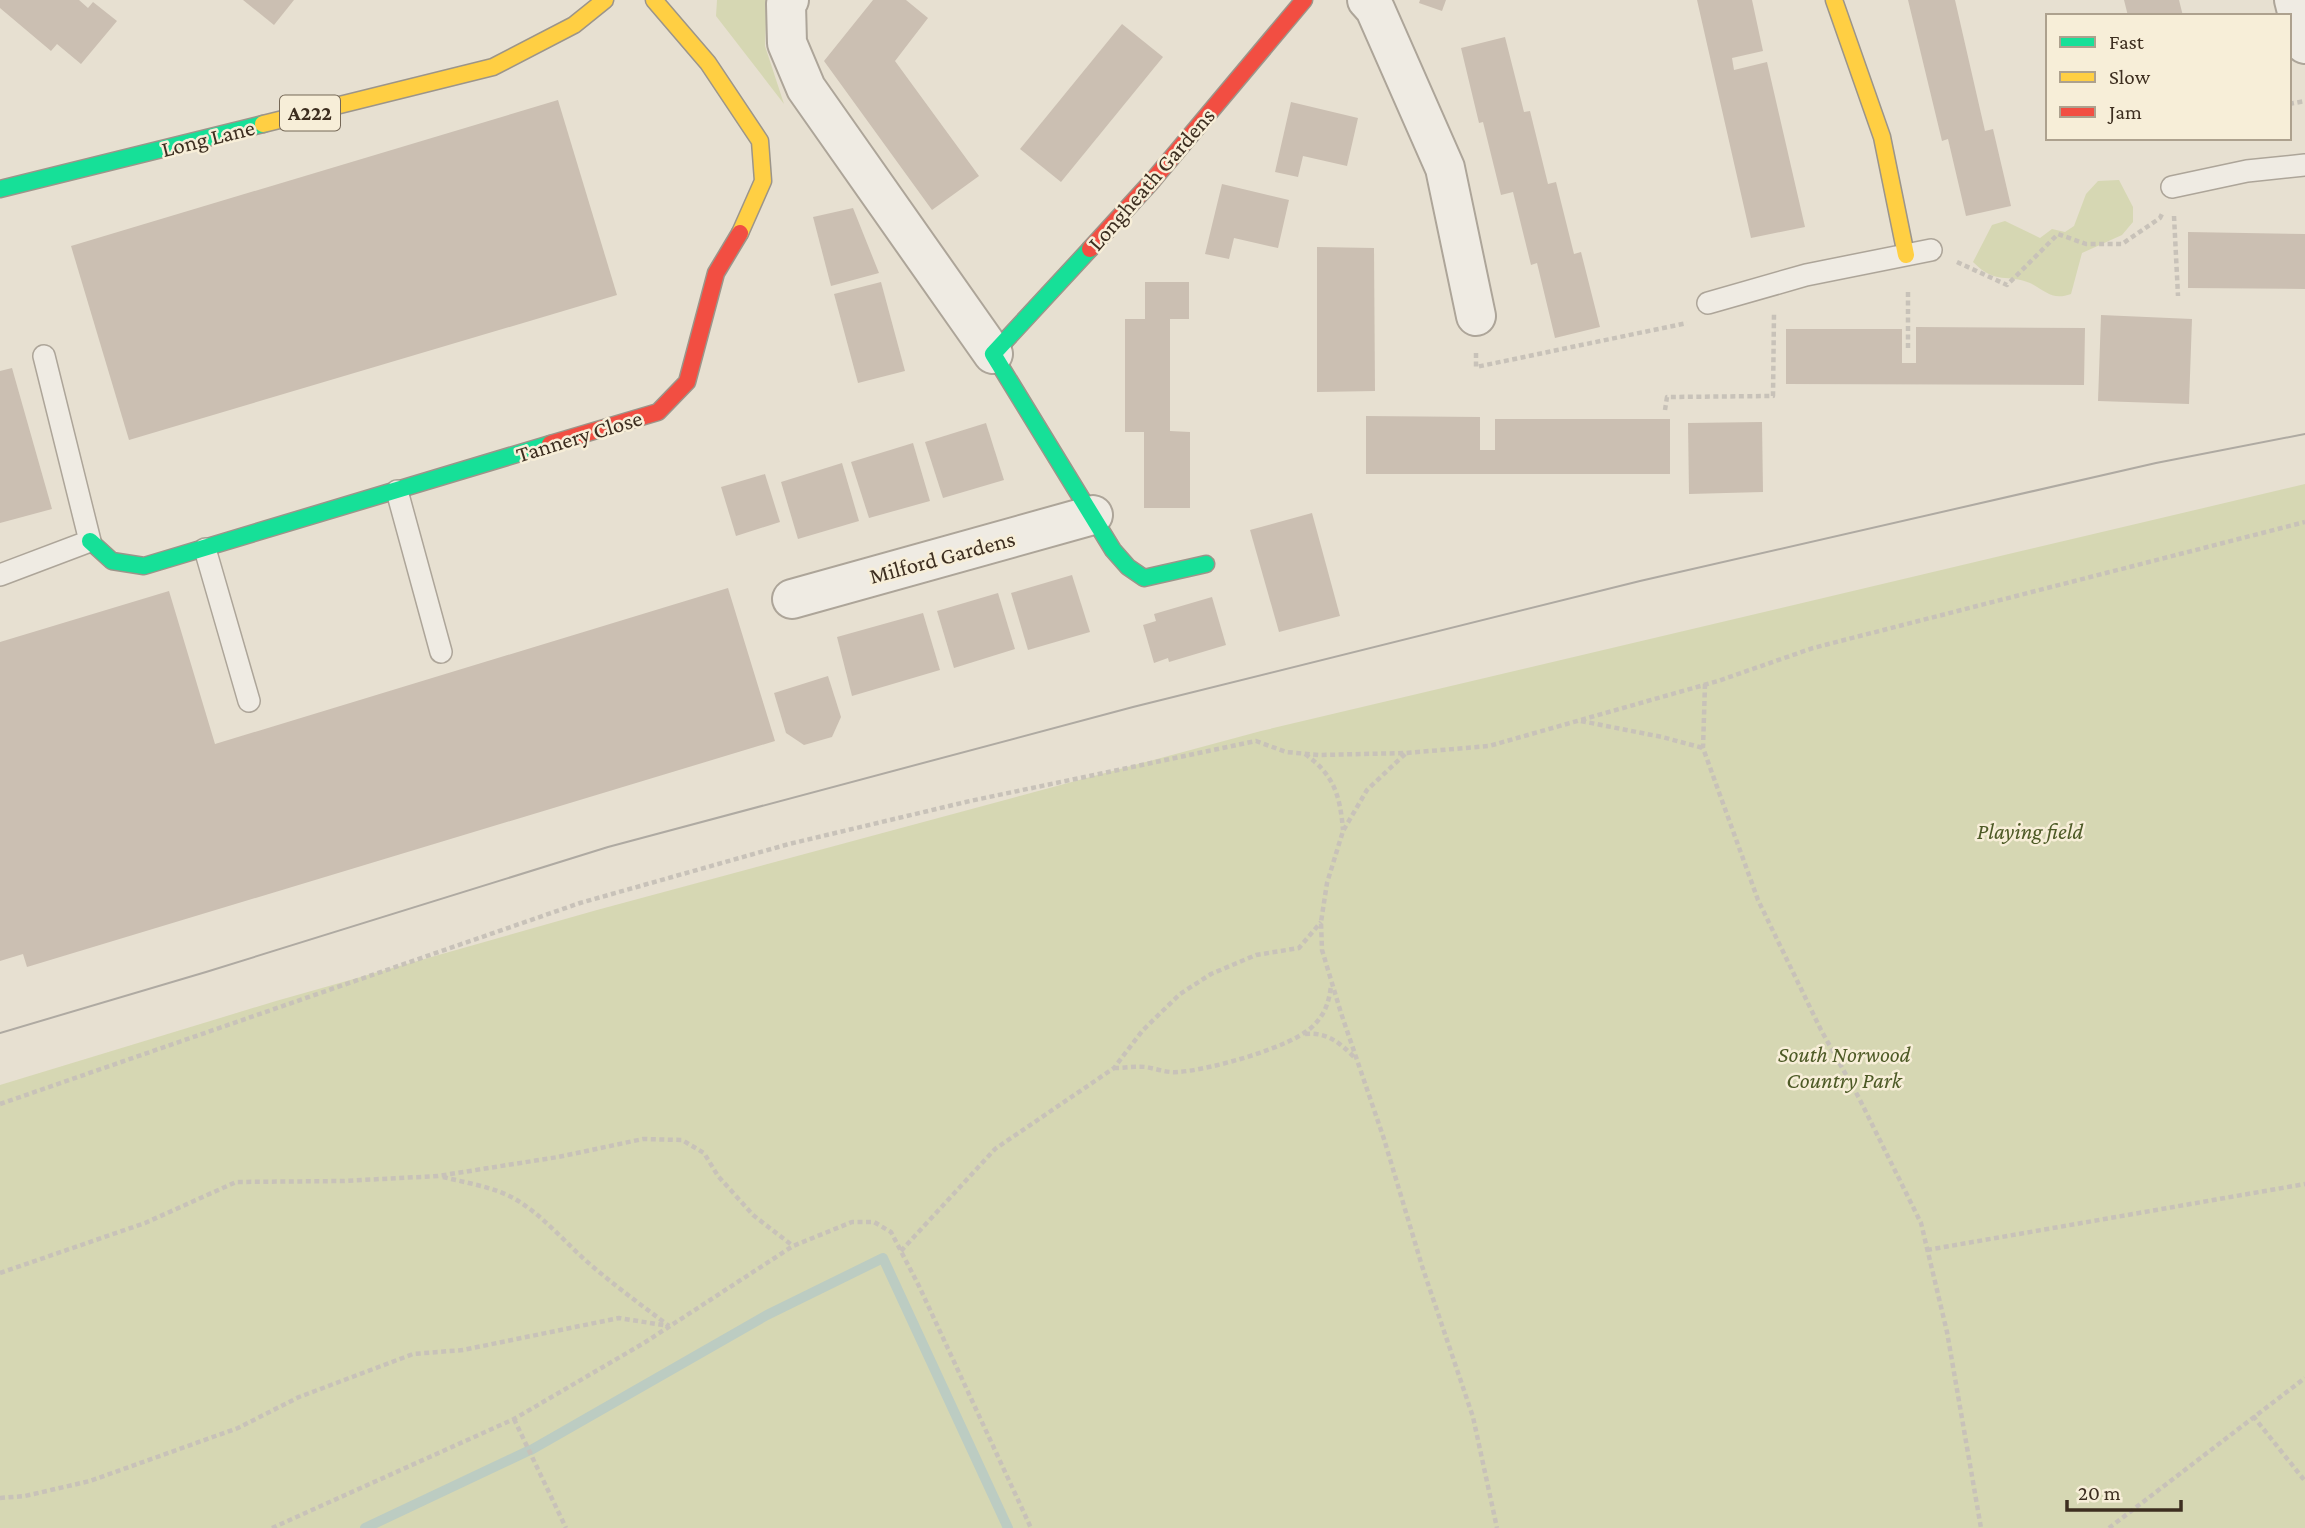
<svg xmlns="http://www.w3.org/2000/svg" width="2305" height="1528" font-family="'Crimson Pro',serif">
<rect width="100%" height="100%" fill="#e7e0d1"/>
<g fill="#d6d7b3">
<path d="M717 0H767L765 46 784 104 716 16Z"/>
<path d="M2119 180 2133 207V222L2122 235 2082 253 2071 294C2052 301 2046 291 2030 283 2007 273 1997 286 1973 262L1992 225 2005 221 2040 238 2052 229 2065 232 2074 226 2086 194 2098 181Z"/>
<path d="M2305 484V1528H0V1085L276 1001 597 910 1261 731Z"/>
</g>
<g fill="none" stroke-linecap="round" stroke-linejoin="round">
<g stroke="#bcccc2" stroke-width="10">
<path d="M531 1450 767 1315 883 1258 1008 1528"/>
<path d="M365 1528 528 1451"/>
</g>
</g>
<g fill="#cbbfb2">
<path d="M0 0H79L88 8 93 2 117 21 81 64 57 44 51 51 0 8Z"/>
<path d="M243 0H294L274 25Z"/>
<path d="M873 0H906L928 18 895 61 979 176 932 210 824 61Z"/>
<path d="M1420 0H1446L1442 11 1419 3Z"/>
<path d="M1697 0H1752L1763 51 1732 58 1734 70 1767 62 1805 227 1751 238Z"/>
<path d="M1908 0H1955L1985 131 1993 129 2011 206 1966 216 1948 139 1942 141Z"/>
<path d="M2124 0H2179L2183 16H2128Z"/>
<path d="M1122 24 1163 57 1061 182 1020 149Z"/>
<path d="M1505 37 1524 112 1530 111 1548 184 1556 182 1574 254 1581 252 1600 327 1555 338 1537 263 1531 265 1513 192 1501 195 1483 122 1479 123 1461 48Z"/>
<path d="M558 100 617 295 129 440 71 246Z"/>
<path d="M1291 102 1358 118 1347 166 1303 156 1298 177 1275 172Z"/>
<path d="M1222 184 1289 200 1278 248 1234 238 1229 259 1205 254Z"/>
<path d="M853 208 879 273 831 286 813 217Z"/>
<path d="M2188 232 2305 234V289L2188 288Z"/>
<path d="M1317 247 1374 248 1375 391 1317 392Z"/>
<path d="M881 282 905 371 858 383 834 294Z"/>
<path d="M1145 282H1189V319H1170V431L1190 432V508H1144V432H1125V319H1145Z"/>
<path d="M2101 315 2192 319 2189 404 2098 401Z"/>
<path d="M1916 327 2085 328 2084 385 1786 384V329H1902V363H1916Z"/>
<path d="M12 368 52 509 0 523V371Z"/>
<path d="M1366 416 1480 417V450H1495V419H1670V474H1366Z"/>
<path d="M1762 422 1763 492 1689 494 1688 423Z"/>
<path d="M986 423 1004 480 943 498 925 442Z"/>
<path d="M913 443 930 501 869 518 851 462Z"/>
<path d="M842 463 859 521 798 539 781 482Z"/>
<path d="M765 474 780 522 736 536 721 487Z"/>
<path d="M1312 513 1340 616 1279 632 1250 530Z"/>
<path d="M1072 575 1090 632 1028 650 1011 593Z"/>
<path d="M728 588 775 741 27 967 23 954 0 961V642L169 591 215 744Z"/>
<path d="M998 593 1015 649 954 668 937 611Z"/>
<path d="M1212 597 1226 645 1169 662 1168 658 1154 663 1143 625 1156 621 1154 614Z"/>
<path d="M923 613 940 670 852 696 837 637Z"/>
<path d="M828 676 841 717 832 737 804 745 786 733 774 693Z"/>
</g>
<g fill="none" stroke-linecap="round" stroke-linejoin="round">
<defs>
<g id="lane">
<path d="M2172 187 2247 171 2305 165"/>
<path d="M1708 303 1806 275 1931 250"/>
<path d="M397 491 441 652"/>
<path d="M205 549 249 701"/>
<path d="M0 575 90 541 44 356"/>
</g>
<g id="street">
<path d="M789 0 786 4 787 43 806 88 993 354"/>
<path d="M1367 0 1375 9 1445 168 1476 316"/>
<path d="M2294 0 2305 44"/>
<path d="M792 599 1093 515"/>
</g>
<g id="fast">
<path d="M0 189 263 124"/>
<path d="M1090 249 993 354 1113 550 1128 567 1144 578 1206 564"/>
<path d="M90 541 112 561 144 566 550 444"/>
</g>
<g id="slow">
<path d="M654 0 708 63 760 141 763 181 740 233"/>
<path d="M1834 0 1882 137 1906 255"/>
<path d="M263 124 493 67 574 25 605 0"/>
</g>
<g id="jam">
<path d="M1090 249 1153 180 1304 0"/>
<path d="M550 444 658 412 687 382 716 273 740 233"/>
</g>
</defs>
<use href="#lane" stroke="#ada599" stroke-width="24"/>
<use href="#street" stroke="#ada599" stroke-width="42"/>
<use href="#fast" stroke="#9c958a" stroke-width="19"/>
<use href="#slow" stroke="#9c958a" stroke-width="19"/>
<use href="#jam" stroke="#9c958a" stroke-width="19"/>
<g stroke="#c8c2b9" stroke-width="4.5" stroke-dasharray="5 3.5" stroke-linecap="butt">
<path d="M2289 104 2305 101"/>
<path d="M2174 216 2178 296"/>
<path d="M1957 262 2007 285 2058 234 2086 244H2122L2160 218 2162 214"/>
<path d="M1908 292V350"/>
<path d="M1476 353V367L1687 323"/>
<path d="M1665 410 1667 397 1773 396 1774 313"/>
<path d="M1705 684 1703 748 1758 900 1821 1030 1859 1098 1921 1223 1947 1332 1981 1528"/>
<path d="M1581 721 1662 737 1703 748"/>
<path d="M1305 754C1334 775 1340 795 1343 830"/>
<path d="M1405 754 1367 790 1343 831 1327 883 1321 922 1322 950 1341 1013 1384 1139 1422 1266 1473 1417 1497 1528"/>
<path d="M1305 1034C1327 1032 1339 1042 1354 1057"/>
<path d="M1114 1068C1125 1068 1136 1066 1146 1067 1157 1069 1167 1073 1178 1072 1209 1070 1294 1047 1314 1025 1325 1014 1329 1002 1331 986"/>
<path d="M0 1104 580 903 789 844 970 801 1256 741 1286 752 1319 755 1406 753 1489 746 1718 681 1813 648 2305 522"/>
<path d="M443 1177C467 1183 494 1187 515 1199 542 1215 562 1239 584 1259 611 1283 640 1304 669 1326"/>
<path d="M1927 1250 2305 1184"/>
<path d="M901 1251 995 1149 1114 1068 1143 1030 1180 994 1211 974 1256 955 1299 948 1321 922"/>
<path d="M0 1273 145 1223 236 1182 343 1181 438 1176 558 1157 643 1139 682 1140 704 1153 718 1176 753 1215 793 1246"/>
<path d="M2253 1416 2305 1481"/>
<path d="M514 1419 566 1528"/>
<path d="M0 1498 25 1496 90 1481 238 1428 299 1397 413 1354 463 1350 619 1318 669 1326"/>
<path d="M272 1528 514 1419 644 1343 793 1246 852 1222H874L891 1232 919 1286 1031 1528"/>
<path d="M2109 1528 2305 1378"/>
</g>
<use href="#lane" stroke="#efebe3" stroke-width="21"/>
<use href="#street" stroke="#efebe3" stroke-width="38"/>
<use href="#fast" stroke="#16e098" stroke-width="16"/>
<use href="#slow" stroke="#ffcf43" stroke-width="16"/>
<use href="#jam" stroke="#f24e42" stroke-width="16"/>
<path stroke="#afaaa2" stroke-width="2" d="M0 1033 206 972 608 847 1133 707 1640 581 2156 463 2305 434"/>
</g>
<g text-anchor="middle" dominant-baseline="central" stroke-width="5" stroke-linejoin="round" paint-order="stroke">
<rect fill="#f7eed8" stroke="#756857" stroke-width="2" x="280" y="95.5" width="60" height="35" rx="5"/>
<g font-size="21" font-weight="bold" fill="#3d2e20">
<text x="310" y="113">A222</text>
</g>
<g font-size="23" fill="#3d2e20" stroke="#f7eed8">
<text transform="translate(208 138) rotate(-14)">Long Lane</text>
<text transform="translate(1151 179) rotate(-49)">Longheath Gardens</text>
<text transform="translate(579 436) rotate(-17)">Tannery Close</text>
<text transform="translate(942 557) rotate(-15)">Milford Gardens</text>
</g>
<g font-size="23" font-style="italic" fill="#4d5a26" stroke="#f7eed8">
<text x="2030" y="831">Playing field</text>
<text x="1844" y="1054">South Norwood<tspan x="1844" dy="26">Country Park</tspan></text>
</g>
</g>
<rect x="2046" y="14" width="245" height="126" fill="#f7eed8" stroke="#ada18e" stroke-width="2"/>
<rect x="2060" y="37" width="35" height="10" fill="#16e098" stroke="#ada18e" stroke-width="2"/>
<text x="2109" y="49" font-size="21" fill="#3d2e20">Fast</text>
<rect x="2060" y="72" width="35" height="10" fill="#ffcf43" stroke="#ada18e" stroke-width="2"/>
<text x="2109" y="84" font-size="21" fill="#3d2e20">Slow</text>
<rect x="2060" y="107" width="35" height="10" fill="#f24e42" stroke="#ada18e" stroke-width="2"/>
<text x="2109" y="119" font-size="21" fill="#3d2e20">Jam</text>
<path d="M2067 1500v10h114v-10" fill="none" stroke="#3d2e20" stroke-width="3.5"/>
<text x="2078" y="1500" font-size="21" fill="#3d2e20" stroke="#f7eed8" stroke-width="5" paint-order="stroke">20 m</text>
</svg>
